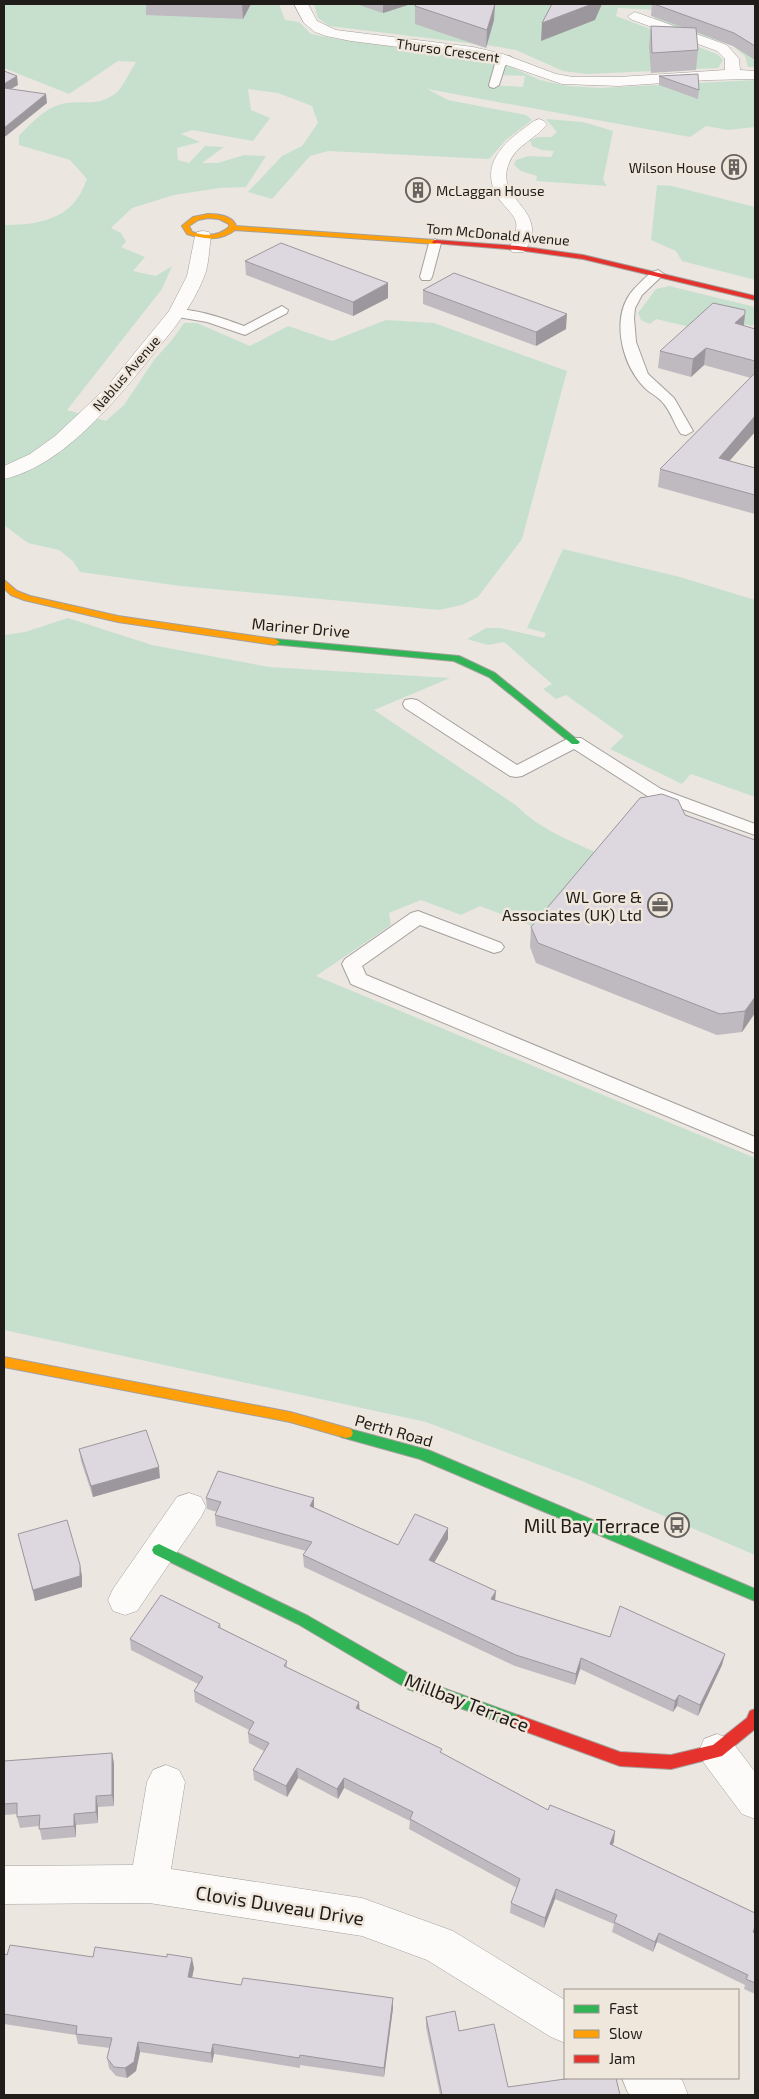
<svg xmlns="http://www.w3.org/2000/svg" width="759" height="2099" font-family="'Exo 2',sans-serif">
<rect width="100%" height="100%" fill="#ebe6e0"/>
<g fill="#c7e0ce">
<path d="M4 4H279L285 20 299 22 311 34 337 39 483 58 496 62 489 85 523 87 525 76 501 75 504 64 540 80 568 86 600 88 755 80V127L728 130 706 126 690 137 427 89 448 100 526 115 532 120 507 139 489 159 328 151 310 156 272 199 248 192 282 156 302 146 318 123 312 106 278 93 248 89 251 110 270 118 253 141 192 130 181 134 200 142 177 148 178 160 189 163 205 146 224 147 202 163H218L244 155 266 156 246 187 219 188 174 195 132 208 111 228 121 233 126 242 121 247 145 257 133 271 156 276 172 266 162 289 67 410 106 421 124 405 154 360 172 340 184 323H197L250 346 288 326 332 341 386 320 434 323 567 371 522 539 478 597 462 605 439 610 181 586 80 572 73 561 59 550 28 543 4 525V225C29 225 60 222 76 200 81 194 84 186 87 179L70 160 19 145V136C31 123 47 106 66 103 87 100 95 107 115 94 121 90 131 70 136 62L118 61 69 94 4 68Z"/>
<path d="M314 4H755V67H748L745 56 733 46 654 19 659 10 618 8 616 16 717 54 723 60 718 68 587 74 563 71 516 50 500 47 329 26 318 18Z"/>
<path d="M546 119 583 122 613 131 603 180 607 186 536 181 537 176 521 171 514 165 516 160 528 156 551 157 554 151 542 150 532 146 530 140 538 137H551L557 132Z"/>
<path d="M657 185 672 186 755 207V280L682 261 676 251 651 240Z"/>
<path d="M669 286 755 307V323L752 326 730 321 690 327 656 319 650 324 641 320 638 313 656 289Z"/>
<path d="M563 549 680 577 755 600V797L691 774 682 784 610 749 624 736 566 695 556 699 543 689 552 684 504 642 488 645 467 639 486 628H500L544 638 546 633 527 628Z"/>
<path d="M68 618 152 645 269 667 450 678 374 710 517 806C539 829 571 841 600 854L532 926 480 906 461 915 421 900 389 913 391 925 316 976 755 1158V1555L582 1481 426 1422 4 1330V635L25 632Z"/>
</g>
<g fill="none" stroke-linecap="round" stroke-linejoin="round">
<defs>
<g id="lane">
<path d="M509 56 514 59 505 66 499 85 494 88 490 87 489 85 495 64Z"/>
<path d="M435 239 441 243 432 277 430 280H422L420 277 429 243Z"/>
<path d="M658 270 664 274 642 295 635 308 634 318 636 342 648 374 674 398 693 431 686 435 681 434C674 424 671 412 664 404 658 396 649 393 643 386 621 362 610 315 634 289 640 283 649 272 658 270Z"/>
<path d="M282 306 288 310 287 313 245 335 207 322 172 316 171 313C180 302 231 321 244 326Z"/>
<path d="M411 699 417 700 517 765 569 738H581L661 789 755 824V835L649 797 574 749 522 776 516 777 510 776 405 708 403 704 405 700Z"/>
<path d="M418 911 501 943 504 947 501 951 494 953 420 925 362 966 366 975 755 1137V1153L351 984 342 964 345 959 411 913Z"/>
</g>
<g id="street">
<path d="M294 4H308L317 21 336 30 473 47 503 54 556 74 573 77H619L725 70V59L717 51 630 19 628 16 635 12 727 45 739 59 740 70 755 71V79L709 80 619 86 562 84 486 58 351 41 326 36 315 32 304 23Z"/>
<path d="M539 119 544 121 547 124C536 139 516 145 509 163 493 202 553 209 524 252H512L510 248C512 240 518 230 516 222 513 212 502 205 497 196 478 162 508 139 534 121Z"/>
<path d="M203 231 209 232 211 236C209 249 209 265 204 277 192 308 171 332 151 357 115 401 63 466 4 479V466L30 454 55 436 106 388 169 311 187 276 195 236 197 232Z"/>
<path d="M189 1493 201 1497 206 1507 201 1517 137 1611 125 1615 113 1611 108 1600 113 1589 177 1497Z"/>
<path d="M717 1734 730 1739 755 1772V1819L742 1814 704 1763 699 1751 704 1739Z"/>
<path d="M166 1765 179 1770 185 1782 171 1869 362 1898 453 1931 565 2000V2043L551 2037 427 1960 362 1936 149 1903 4 1904V1866L133 1865 147 1782 153 1770Z"/>
<path d="M622 2078H678L682 2080 688 2095H632L628 2093Z"/>
</g>
<g id="fast">
<path d="M275 639 459 656 495 673 580 742 578 744H572L489 677 454 661 272 644V640Z"/>
<path d="M346 1428 428 1450 755 1589V1601L420 1459 341 1437 339 1433 341 1429Z"/>
<path d="M159 1544 308 1616 418 1679 523 1717 525 1722 523 1727 518 1729 408 1689 298 1624 154 1554 152 1550 154 1546Z"/>
</g>
<g id="slow">
<path d="M208 214C218 214 233 216 236 226L435 240 438 242 435 244 235 230C220 242 203 239 187 234L182 226 183 225 193 217ZM208 218 219 219 229 224V227C218 237 205 236 192 232L189 226 198 220Z"/>
<path d="M4 580 17 591 30 596 118 616 275 639 280 642 275 645 118 622 24 600 11 595 4 588Z"/>
<path d="M4 1357 290 1412 351 1429 353 1433 351 1437 346 1438 290 1422 4 1367Z"/>
</g>
<g id="jam">
<path d="M435 240 518 246 583 255 755 296V300L583 259 518 250 433 243 432 242Z"/>
<path d="M755 1709V1729L722 1756 671 1769 620 1766 513 1727 511 1722 513 1717 518 1715 620 1752 671 1755 713 1745 747 1718 750 1711Z"/>
</g>
</defs>
<use href="#lane" stroke="#a4a09c" stroke-width="2"/>
<use href="#street" stroke="#a4a09c" stroke-width="1"/>
<use href="#fast" stroke="#a4a09c" stroke-width="2"/>
<use href="#slow" stroke="#a4a09c" stroke-width="2"/>
<use href="#jam" stroke="#a4a09c" stroke-width="2"/>
<use href="#lane" fill="#fcfbfa" fill-rule="evenodd"/>
<use href="#street" fill="#fcfbfa" fill-rule="evenodd"/>
<use href="#fast" fill="#30b455" fill-rule="evenodd"/>
<use href="#slow" fill="#ff9f0a" fill-rule="evenodd"/>
<use href="#jam" fill="#e5322d" fill-rule="evenodd"/>
</g>
<g fill="#bebac0">
<path d="M146 4H251L243 19 146 15Z"/>
<path d="M356 4H411L383 13Z"/>
<path d="M652 4H755V60L733 46 696 32 698 50 696 70 651 73 649 46 651 26 682 27 651 16Z"/>
<path d="M415 6 494 20 486 48 415 24Z"/>
<path d="M659 76 699 90 698 99 659 85Z"/>
<path d="M245 261 388 298 353 316 246 275Z"/>
<path d="M423 290 566 329 536 346 423 304Z"/>
<path d="M745 314 744 326 755 329V432L729 461 755 468V514L658 487 660 469 751 378 704 365 691 377 658 368 660 351Z"/>
<path d="M531 927 755 1013 742 1032 717 1035 536 963 530 947Z"/>
<path d="M79 1449 160 1478 93 1497 81 1461Z"/>
<path d="M206 1498H314V1508L398 1545 448 1539 434 1563 495 1601 610 1637 725 1654 722 1665 698 1716 677 1706 673 1712 580 1669 575 1685 515 1666 304 1567 303 1555 306 1551 216 1526 215 1515 217 1512 207 1509Z"/>
<path d="M18 1534 82 1576V1587L35 1601Z"/>
<path d="M220 1624 221 1628 287 1661V1667L359 1709 548 1810 615 1831 612 1845 755 1913V1930L754 1933H755V1994L744 1989 745 1985 657 1942 653 1952 612 1932 614 1924 555 1899 544 1928 510 1913 511 1903 517 1888 409 1829 410 1821 344 1788 338 1799 298 1778 287 1797 254 1780 253 1770 264 1751 249 1743 248 1733 249 1730 195 1702 194 1691 198 1684 131 1650 130 1639Z"/>
<path d="M112 1753 114 1764V1806L98 1807V1823L76 1825V1837L42 1840 39 1826 20 1828 17 1817V1814L4 1815V1761Z"/>
<path d="M4 1954 93 1957 194 1968 192 1978 393 2008 384 2077 300 2065V2068L214 2054 212 2063 140 2052 136 2071 127 2078 116 2076 109 2068 107 2058 110 2048 78 2044 76 2035 4 2024Z"/>
<path d="M426 2017 459 2031 508 2087 620 2095H440L426 2027Z"/>
</g>
<g fill="#9b979c">
<path d="M242 4H251L243 19Z"/>
<path d="M386 4H411L383 13V5Z"/>
<path d="M495 4 494 20 486 48 487 30Z"/>
<path d="M592 4H602L595 20 541 41 542 23Z"/>
<path d="M17 76 18 85 4 93V84Z"/>
<path d="M46 94 47 103 6 136 4 137V128Z"/>
<path d="M388 283V298L353 316V302Z"/>
<path d="M567 314 566 329 536 346V332Z"/>
<path d="M745 314 743 331 735 323Z"/>
<path d="M706 348 704 365 691 377 693 359Z"/>
<path d="M755 416V432L716 476 719 458Z"/>
<path d="M755 997V1013L742 1032 745 1011Z"/>
<path d="M159 1467 160 1478 93 1497 91 1486Z"/>
<path d="M314 1498V1509L310 1506Z"/>
<path d="M448 1528V1539L429 1571V1560Z"/>
<path d="M80 1565 82 1576V1587L35 1601 33 1590Z"/>
<path d="M496 1591 495 1602 491 1599Z"/>
<path d="M725 1654 722 1665 698 1716 700 1705Z"/>
<path d="M581 1658 580 1669 575 1685 576 1674Z"/>
<path d="M679 1695 677 1706 673 1712 675 1701Z"/>
<path d="M359 1702 360 1713 356 1708Z"/>
<path d="M112 1753 114 1764V1806L112 1795Z"/>
<path d="M297 1768 298 1778 287 1797 286 1786Z"/>
<path d="M344 1778V1788L338 1799 337 1789Z"/>
<path d="M96 1796 98 1807V1823L96 1812Z"/>
<path d="M74 1814 76 1825V1837L74 1826Z"/>
<path d="M615 1831 614 1842 609 1854 610 1844Z"/>
<path d="M556 1889 555 1899 544 1928 545 1918Z"/>
<path d="M659 1933 657 1942 653 1952 655 1942Z"/>
<path d="M192 1958 194 1968 190 1987 188 1977Z"/>
<path d="M393 1998V2008L384 2077V2068Z"/>
<path d="M138 2042 140 2052 136 2071 127 2078 125 2068Z"/>
<path d="M213 2044 214 2054 212 2063 211 2053Z"/>
</g>
<g fill="#ddd8df" stroke="#9b979c">
<path d="M416 4H495L487 30 415 6Z"/>
<path d="M552 4H592L542 23Z"/>
<path d="M654 4H755V46L734 33Z"/>
<path d="M651 26 696 28 698 50 652 53Z"/>
<path d="M4 71 17 76 4 84Z"/>
<path d="M698 74 699 90 659 76Z"/>
<path d="M4 88 46 94 4 128Z"/>
<path d="M281 243 388 283 353 302 245 261Z"/>
<path d="M454 273 567 314 536 332 423 290Z"/>
<path d="M713 303 745 310V314L735 323 755 329V361L706 348 693 359 660 351Z"/>
<path d="M755 373V416L719 458 755 468V495L660 469Z"/>
<path d="M662 794 678 800 685 815 755 840V997L745 1011 720 1014 538 943 531 927 640 798Z"/>
<path d="M146 1430 159 1467 91 1486 79 1449Z"/>
<path d="M218 1471 314 1498 310 1506 398 1545 415 1514 448 1528 429 1560 496 1591 491 1599 610 1637 620 1606 725 1654 700 1705 679 1695 675 1701 581 1658 576 1674 516 1655 303 1555 312 1542 215 1515 221 1502 206 1498Z"/>
<path d="M67 1520 80 1565V1576L33 1590 18 1534Z"/>
<path d="M161 1595 220 1624 218 1627 287 1661 284 1666 359 1702 356 1708 442 1749 440 1752 548 1810 550 1805 615 1831 610 1844 755 1913V1927L753 1932 755 1933V1983L746 1979 748 1975 659 1933 655 1942 614 1922 617 1915 556 1889 545 1918 511 1903 520 1879 410 1819 413 1812 344 1778 337 1789 297 1768 286 1786 253 1770 269 1743 248 1733 254 1722 194 1691 203 1677 130 1639Z"/>
<path d="M112 1753V1795L96 1796V1812L74 1814V1826L39 1829 40 1815 17 1817V1803L4 1804V1761Z"/>
<path d="M10 1945 93 1957 95 1947 167 1957V1954L192 1958 188 1977 241 1985 243 1978 393 1998 384 2068 300 2055 299 2058 213 2044 211 2053 138 2042 134 2062 125 2068 114 2067 107 2058 112 2038 76 2034 77 2026 4 2014V1954L7 1955Z"/>
<path d="M455 2011 459 2031 494 2024 508 2087 572 2078H616L620 2095H442L426 2017Z"/>
</g>
<defs>
<symbol id="building-ring" viewBox="-11 -11 22 22"><circle r="9.5" fill="#efe6dc" stroke="#67635f" stroke-width="1.5"/><path d="M-4-6H4V6H1V3H-1V6H-4ZM-2.5-4.3h1.7v1.8h-1.7ZM.8-4.3h1.7v1.8H.8ZM-2.5-1h1.7V.8h-1.7ZM.8-1h1.7V.8H.8Z" fill="#67635f"/></symbol>
<symbol id="office-ring" viewBox="-11 -11 22 22"><circle r="9.5" fill="#efe6dc" stroke="#67635f" stroke-width="1.5"/><path d="M-6-3h4V-5.5h4V-3h4V5H-6ZM-1-4.5V-3h2v-1.5ZM-6 0V1H6V0Z" fill="#67635f"/></symbol>
<symbol id="bus-ring" viewBox="-11 -11 22 22"><circle r="9.5" fill="#efe6dc" stroke="#67635f" stroke-width="1.5"/><path d="M-5-6H5V4H4V6H2V4H-2V6H-4V4H-5ZM-3.5-4V0h7V-4ZM-3.5 1.2v1.5H-2V1.2ZM2 1.2v1.5H3.5V1.2Z" fill="#67635f"/></symbol>
</defs>
<g fill-rule="evenodd">
<use href="#building-ring" x="720" y="153" width="28" height="28"/>
<use href="#building-ring" x="404" y="176" width="28" height="28"/>
<use href="#office-ring" x="646" y="891" width="28" height="28"/>
<use href="#bus-ring" x="663" y="1511" width="28" height="28"/>
</g>
<g text-anchor="middle" dominant-baseline="central" stroke-width="5" stroke-linejoin="round" paint-order="stroke">
<g font-size="14" fill="#201c19" stroke="#efe6dc">
<text transform="translate(448 50) rotate(8)">Thurso Crescent</text>
<text transform="translate(498 234) rotate(5)">Tom McDonald Avenue</text>
<text transform="translate(126 373) rotate(-49)">Nablus Avenue</text>
</g>
<g font-size="14" fill="#201c19" stroke="#efe6dc" text-anchor="end">
<text x="716" y="167">Wilson House</text>
<text x="436" y="190" text-anchor="start">McLaggan House</text>
</g>
<g font-size="16" fill="#201c19" stroke="#efe6dc">
<text transform="translate(301 627) rotate(5)">Mariner Drive</text>
<text transform="translate(394 1430) rotate(16)">Perth Road</text>
</g>
<g font-size="16" fill="#201c19" stroke="#efe6dc" text-anchor="end">
<text x="642" y="896">WL Gore &amp;<tspan x="642" dy="18">Associates (UK) Ltd</tspan></text>
</g>
<g font-size="19" fill="#201c19" stroke="#efe6dc" text-anchor="end">
<text x="660" y="1525">Mill Bay Terrace</text>
</g>
<g font-size="19" fill="#201c19" stroke="#efe6dc">
<text transform="translate(467 1702) rotate(21)">Millbay Terrace</text>
<text transform="translate(280 1905) rotate(9)">Clovis Duveau Drive</text>
</g>
</g>
<rect width="759" height="2099" fill="none" stroke="#201c19" stroke-width="10"/>
<rect x="564" y="1989" width="175" height="90" fill="#efe6dc" stroke="#9c958e"/>
<rect x="574" y="2005" width="25" height="8" fill="#30b455" stroke="#9c958e"/>
<text x="609" y="2014" font-size="15" fill="#201c19">Fast</text>
<rect x="574" y="2030" width="25" height="8" fill="#ff9f0a" stroke="#9c958e"/>
<text x="609" y="2039" font-size="15" fill="#201c19">Slow</text>
<rect x="574" y="2055" width="25" height="8" fill="#e5322d" stroke="#9c958e"/>
<text x="609" y="2064" font-size="15" fill="#201c19">Jam</text>
</svg>
